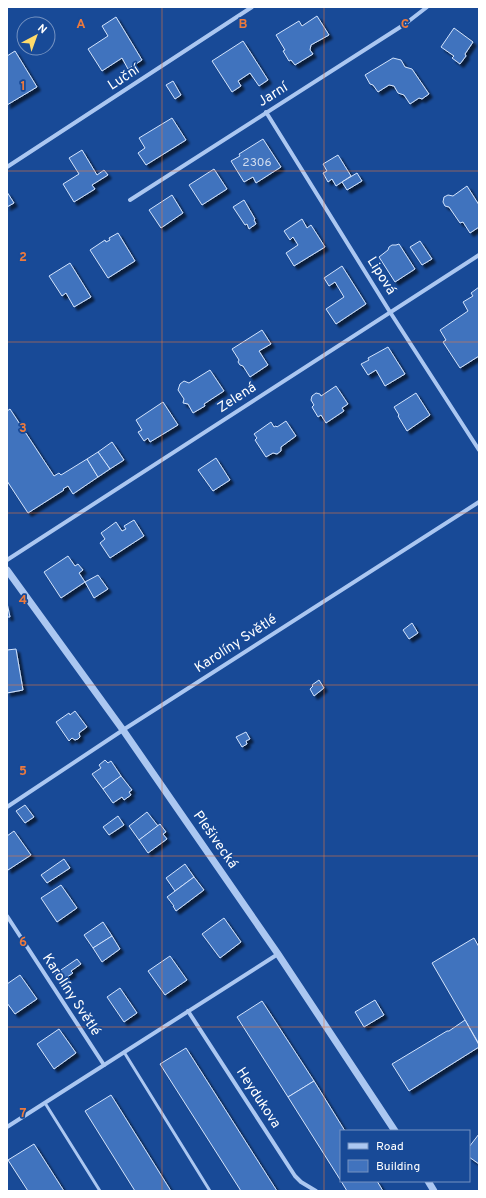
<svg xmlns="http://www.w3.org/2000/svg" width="486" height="1198" font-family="Overpass,sans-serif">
<defs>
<filter id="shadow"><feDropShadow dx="3.5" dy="3.5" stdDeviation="1" flood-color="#0009"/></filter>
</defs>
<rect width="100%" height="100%" fill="#184a97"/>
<g fill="#4173be" stroke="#d2e3fc" filter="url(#shadow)">
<path d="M317 16 329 35 311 45 310 50 313 54 295 65 291 60 289 61 283 51 285 50 276 35 299 21 302 26Z"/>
<path d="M116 17 142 60 128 69 122 58 102 71 88 49 108 36 102 26Z"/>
<path d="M454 28 473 42 465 54 466 56 460 64 452 58 454 56 441 47Z"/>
<path d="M243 41 268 80 259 86 250 73 238 81 241 86 232 92 212 61Z"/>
<path d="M15 51 37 87 7 105V56Z"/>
<path d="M393 58 401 60 405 67 412 69 429 94 422 99 419 98 410 104 404 95 398 93 394 86 389 85 378 92 373 85 370 84 365 75Z"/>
<path d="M173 81 181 95 175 99 166 85Z"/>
<path d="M172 118 186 140 146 165 138 153 145 148 139 138Z"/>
<path d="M263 139 281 167 256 183 253 177 244 182 231 161 240 156 239 154Z"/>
<path d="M82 150 97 175 104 170 108 175 92 185 95 189 74 202 63 184 79 174 69 158Z"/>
<path d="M338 155 351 176 336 186 332 179 328 182 323 173 327 171 323 164Z"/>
<path d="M214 169 227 189 202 205 189 185Z"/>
<path d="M357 173 362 181 347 190 342 182Z"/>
<path d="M467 186 479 205V227L470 233 463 222 460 223 449 207 445 206 443 202 444 197 448 195 453 196Z"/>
<path d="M7 192 14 203 7 207Z"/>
<path d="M172 195 183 213 161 228 149 210Z"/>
<path d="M244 200 255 219 254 220 256 224 249 229 247 224 245 225 233 207Z"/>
<path d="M302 219 307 228 311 225 325 247 294 266 286 253 298 245 293 237 290 240 284 231Z"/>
<path d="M118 233 135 261 108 278 90 250 105 240 106 242 110 240 109 238Z"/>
<path d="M420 241 432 259 422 265 410 247Z"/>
<path d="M399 244 415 269 395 282 379 257 388 250 389 247 392 245H396Z"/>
<path d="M70 263 91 297 74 307 66 293 62 296 49 276Z"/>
<path d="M342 266 366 304 336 324 326 309 344 297 335 282 329 286 324 278Z"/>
<path d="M479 287V356L460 368 443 342 446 340 440 330 468 311 463 302 473 296 471 293Z"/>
<path d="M262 330 271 344 259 351 268 365 250 377 243 366 240 365 238 362 239 360 232 349Z"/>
<path d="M388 347 405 374 385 386 376 370 368 375 361 364 369 360 368 358Z"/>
<path d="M210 370 224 391 204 404 205 406 193 413 188 404 183 403 184 399 178 390 180 384 184 381 189 383Z"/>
<path d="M336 386 348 404 342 408 344 411 326 423 321 415 318 417 312 407 314 405 311 400 312 396 316 393 320 394 321 396Z"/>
<path d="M416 393 430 415 407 431 398 416 399 415 394 407Z"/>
<path d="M163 402 178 425 150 442 148 438 144 441 138 432 142 430 136 420Z"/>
<path d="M10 409 54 476 59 473 61 475 87 459 98 477 73 494 68 486 63 489 64 490 28 513 7 481V411Z"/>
<path d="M286 421 296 436 281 447V451L277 454 273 453 266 457 255 440 257 438 254 434 271 422 274 427 276 426 277 427Z"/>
<path d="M112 442 124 460 110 469 98 452Z"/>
<path d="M98 452 110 469 98 477 87 459Z"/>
<path d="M216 458 230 480 213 491 198 470Z"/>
<path d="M134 520 144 536 110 558 100 543 105 539 101 533 116 522 122 531 126 529 124 526Z"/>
<path d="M68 556 75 566 78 564 83 570 79 573 85 582 61 598 44 572Z"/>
<path d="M98 575 108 589 94 598 85 582Z"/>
<path d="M7 603 10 617H7Z"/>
<path d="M412 623 418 633 409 639 403 630Z"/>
<path d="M16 649 23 690 7 693V650Z"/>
<path d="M319 680 324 688 314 696 310 689 313 686 312 685Z"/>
<path d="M75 711 87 727 79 733 80 737 78 739 75 740 72 738 69 741 56 722 69 713 70 715Z"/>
<path d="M246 732 250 739 246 741 247 744 242 747 236 737Z"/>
<path d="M105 760 108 763 111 761 121 776 103 789 92 774 101 768 99 765Z"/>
<path d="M121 776 132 790 129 792 131 795 124 800 122 797 113 803 103 789Z"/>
<path d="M25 805 34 817 25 823 16 811Z"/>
<path d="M147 812 158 826 139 840 129 826Z"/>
<path d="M118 816 124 825 109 835 103 827Z"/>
<path d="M160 824 166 832 163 834 167 839 148 853 139 840Z"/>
<path d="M14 831 31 855 8 870 7 868V836Z"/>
<path d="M64 859 70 868 47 883 41 875Z"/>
<path d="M185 864 194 877 175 891 166 878Z"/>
<path d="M194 877 204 890 176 911 173 906H174L167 897Z"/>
<path d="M61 885 77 908 57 922 41 898Z"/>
<path d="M224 918 241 942 220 958 202 934Z"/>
<path d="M103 922 112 936 93 948 84 935Z"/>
<path d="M112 936 120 949 102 962 93 948Z"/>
<path d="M474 938 479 947V1044L432 963Z"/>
<path d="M170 956 187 980 165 995 148 971Z"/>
<path d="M77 959 81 964 71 971 73 973 60 982 55 974Z"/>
<path d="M20 975 37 999 15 1014 7 1003V984Z"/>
<path d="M120 988 137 1013 124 1022 107 997Z"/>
<path d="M375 1000 384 1015 364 1027 355 1012Z"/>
<path d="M262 1001 314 1081 288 1097 237 1017Z"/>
<path d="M465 1020 479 1045V1047L409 1091 392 1064 447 1031H449Z"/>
<path d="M59 1029 76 1053 54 1069 37 1044Z"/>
<path d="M186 1048 277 1191H241L160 1064Z"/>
<path d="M314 1081 345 1131H341V1181L288 1097Z"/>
<path d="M111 1095 171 1191H135L85 1111Z"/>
<path d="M479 1134V1164L469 1157V1147Z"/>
<path d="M34 1144 64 1191H28L8 1160Z"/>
<path d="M341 1181H377L383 1191H347Z"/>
</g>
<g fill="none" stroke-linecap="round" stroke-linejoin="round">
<g stroke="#abc7f1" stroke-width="3">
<path d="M124 1052 210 1191"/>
<path d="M45 1103 100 1191"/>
</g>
<g stroke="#abc7f1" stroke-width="4">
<path d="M266 112 390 312 479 450"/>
<path d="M7 167 252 7"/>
<path d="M130 200 405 24 427 7"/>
<path d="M7 560 479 255"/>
<path d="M7 807 123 730 479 502"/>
<path d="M7 916 104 1065"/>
<path d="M188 1011 295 1176 301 1182 316 1191"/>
<path d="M7 1127 278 954"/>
</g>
<g stroke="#abc7f1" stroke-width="7">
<path d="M7 570 123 730 278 954 395 1131"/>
<path d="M428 1181 434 1191"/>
</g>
</g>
<path fill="none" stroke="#ed7a3d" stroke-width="1" stroke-opacity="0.55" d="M162 7V1191M324 7V1191M7 171H479M7 342H479M7 513H479M7 685H479M7 856H479M7 1027H479"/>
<g text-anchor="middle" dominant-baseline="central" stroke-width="3.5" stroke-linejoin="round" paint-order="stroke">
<g font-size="12" fill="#d0dcef">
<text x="257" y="163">2306</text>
</g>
<g font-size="14" fill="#fff" stroke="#184a97">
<text transform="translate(124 78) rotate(-33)">Luční</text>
<text transform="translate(273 95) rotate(-32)">Jarní</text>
<text transform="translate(381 276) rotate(58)">Lipová</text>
<text transform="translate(237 398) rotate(-33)">Zelená</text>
<text transform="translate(236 644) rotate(-33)">Karolíny Světlé</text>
<text transform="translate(215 840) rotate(55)">Plešivecká</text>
<text transform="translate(71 995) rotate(57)">Karolíny Světlé</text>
<text transform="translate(258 1098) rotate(57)">Heydukova</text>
</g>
</g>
<g font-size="13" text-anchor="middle" font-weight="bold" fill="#ed7a3d" stroke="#184a97" stroke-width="3.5" stroke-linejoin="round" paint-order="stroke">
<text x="81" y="28">A</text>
<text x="243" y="28">B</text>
<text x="405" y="28">C</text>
<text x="23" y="90">1</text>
<text x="23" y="261">2</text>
<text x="23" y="432">3</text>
<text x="23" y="604">4</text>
<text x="23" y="775">5</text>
<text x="23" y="946">6</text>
<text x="23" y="1117">7</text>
</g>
<rect width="486" height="1198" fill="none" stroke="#ffffff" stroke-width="16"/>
<rect x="340" y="1130" width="130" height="52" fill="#184a97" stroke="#7492c1"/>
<rect x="348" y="1143" width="20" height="6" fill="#abc7f1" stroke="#7492c1"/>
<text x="376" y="1150" font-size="12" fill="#ffffff">Road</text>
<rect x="348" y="1160" width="20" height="12" fill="#4173be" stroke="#7492c1"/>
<text x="376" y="1170" font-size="12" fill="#ffffff">Building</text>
<g transform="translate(36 36) rotate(41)"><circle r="19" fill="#184a97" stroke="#7492c1"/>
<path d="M0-3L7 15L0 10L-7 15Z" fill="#ffdb6b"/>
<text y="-6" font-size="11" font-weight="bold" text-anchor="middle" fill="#ffffff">N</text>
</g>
</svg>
